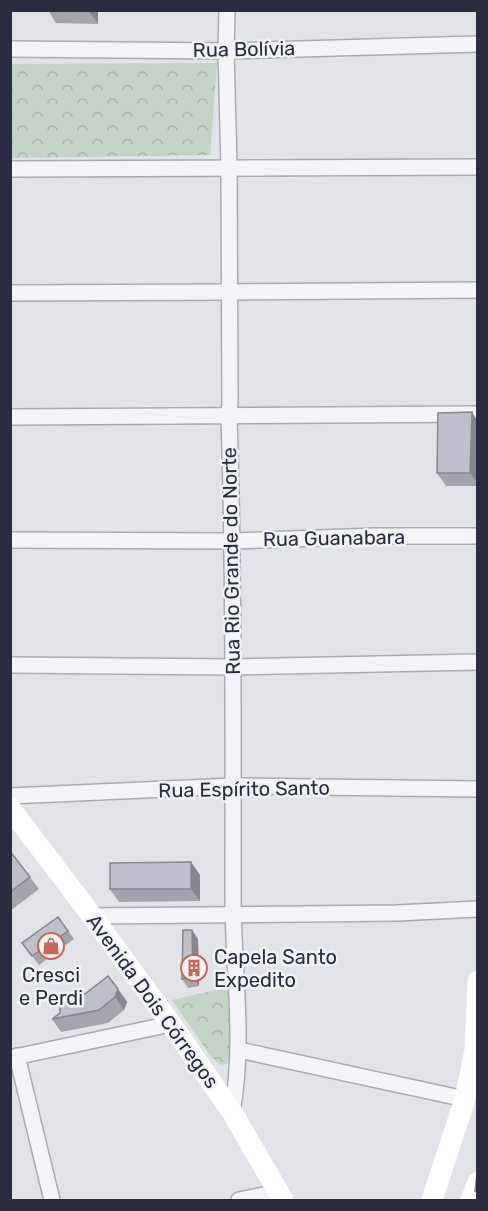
<svg xmlns="http://www.w3.org/2000/svg" width="488" height="1211" font-family="Rubik,sans-serif">
<defs>
<pattern id="park-crowns" width="20" height="18" patternUnits="userSpaceOnUse" patternTransform="scale(1.5)"><rect width="20" height="18" fill="#c3d3c5"/><path d="M2 6a3 3 0 1 1 6 0M12 15a3 3 0 1 1 6 0" fill="none" stroke="#a8b5aa"/></pattern>
</defs>
<rect width="100%" height="100%" fill="#e2e2e9"/>
<g fill="url(#park-crowns)">
<path d="M217 63 210 155 11 158V64Z"/>
<path d="M229 987 231 1056 227 1064 221 1065 211 1057 172 1000Z"/>
</g>
<g fill="none" stroke-linecap="round" stroke-linejoin="round">
<defs>
<g id="minor">
<path d="M227 10 226 51 229 168 230 402 229 415C234 576 233 737 233 898 233 969 245 1041 232 1112"/>
<path d="M10 49 226 51 478 44"/>
<path d="M10 169 478 167"/>
<path d="M10 293 230 292 478 290"/>
<path d="M10 417 478 414"/>
<path d="M10 540 232 541 376 536H478"/>
<path d="M10 665 233 667 478 662"/>
<path d="M10 796 233 786 478 789"/>
<path d="M92 916 397 913 478 909"/>
<path d="M239 1050 465 1099"/>
<path d="M17 1056 52 1200"/>
<path d="M10 1058 171 1024"/>
<path d="M239 1200 279 1192"/>
</g>
</defs>
<use href="#minor" stroke="#ababb7" stroke-width="18"/>
<use href="#minor" stroke="#f4f4f8" stroke-width="15"/>
<g stroke="#fff" stroke-width="21">
<path d="M10 808 92 916 171 1024 232 1112 283 1200"/>
<path d="M432 1200 465 1099 475 1050 478 981"/>
<path d="M471 1200 478 1182"/>
</g>
</g>
<g fill="#a4a4af">
<path d="M48 10H98V24L56 23Z"/>
<path d="M477 420V486H446L437 473Z"/>
<path d="M10 851 39 889 10 911Z"/>
<path d="M200 875V901L119 902 110 889Z"/>
<path d="M58 917 74 939 39 965 22 943Z"/>
<path d="M198 939 199 986 188 988 182 979Z"/>
<path d="M118 989 127 1002 124 1010 108 1023 61 1032 52 1019 71 1005Z"/>
</g>
<g fill="#86868f">
<path d="M88 10H98V24Z"/>
<path d="M472 412 477 420V483L470 473Z"/>
<path d="M191 862 200 875V901L191 889Z"/>
<path d="M192 930 198 939 199 986 193 977Z"/>
<path d="M118 989 127 1002 124 1010 115 997Z"/>
</g>
<g fill="#bfbfcc" stroke="#86868f" stroke-width="1.5">
<path d="M472 412 470 473H437L438 413Z"/>
<path d="M10 851 30 877 10 892Z"/>
<path d="M191 862V889H110V863Z"/>
<path d="M58 917 68 931 32 956 22 943Z"/>
<path d="M183 930H192L193 977 182 979Z"/>
<path d="M108 976 118 989 115 997 99 1010 52 1019 60 1013V1005L65 1002 71 1005Z"/>
<path d="M477 1174V1192L475 1191Z"/>
</g>
<defs>
<symbol id="shop-ring" viewBox="-11 -11 22 22"><circle r="9.5" fill="#f1f2f7" stroke="#c7684e" stroke-width="1.5"/><path d="M-5-2.5h2.3a2.7 3.5 0 0 1 5.4 0H5L5.5 6h-11ZM-1.5-2.5h3a1.5 2.3 0 0 0-3 0Z" fill="#c7684e"/></symbol>
<symbol id="building-ring" viewBox="-11 -11 22 22"><circle r="9.5" fill="#f1f2f7" stroke="#c7684e" stroke-width="1.5"/><path d="M-4-6H4V6H1V3H-1V6H-4ZM-2.5-4.3h1.7v1.8h-1.7ZM.8-4.3h1.7v1.8H.8ZM-2.5-1h1.7V.8h-1.7ZM.8-1h1.7V.8H.8Z" fill="#c7684e"/></symbol>
</defs>
<g fill-rule="evenodd">
<use href="#shop-ring" x="36" y="931" width="30" height="30"/>
<use href="#building-ring" x="179" y="953" width="30" height="30"/>
</g>
<g text-anchor="middle" dominant-baseline="central" stroke-width="5" stroke-linejoin="round" paint-order="stroke">
<g font-size="20" fill="#2b2b41" stroke="#f1f2f7">
<text transform="translate(244 49) rotate(-1)">Rua Bolívia</text>
<text transform="translate(334 538) rotate(-1)">Rua Guanabara</text>
<text transform="translate(231 561) rotate(-91)">Rua Rio Grande do Norte</text>
<text transform="translate(244 789) rotate(-1)">Rua Espírito Santo</text>
<text transform="translate(153 1001) rotate(54)">Avenida Dois Córregos</text>
</g>
<g font-size="20" fill="#2b2b41" stroke="#f1f2f7" text-anchor="start">
<text x="214" y="957">Capela Santo<tspan x="214" dy="23">Expedito</tspan></text>
<text x="51" y="975" text-anchor="middle">Cresci<tspan x="51" dy="23">e Perdi</tspan></text>
</g>
</g>
<rect width="488" height="1211" fill="none" stroke="#2b2b41" stroke-width="24"/>
</svg>
